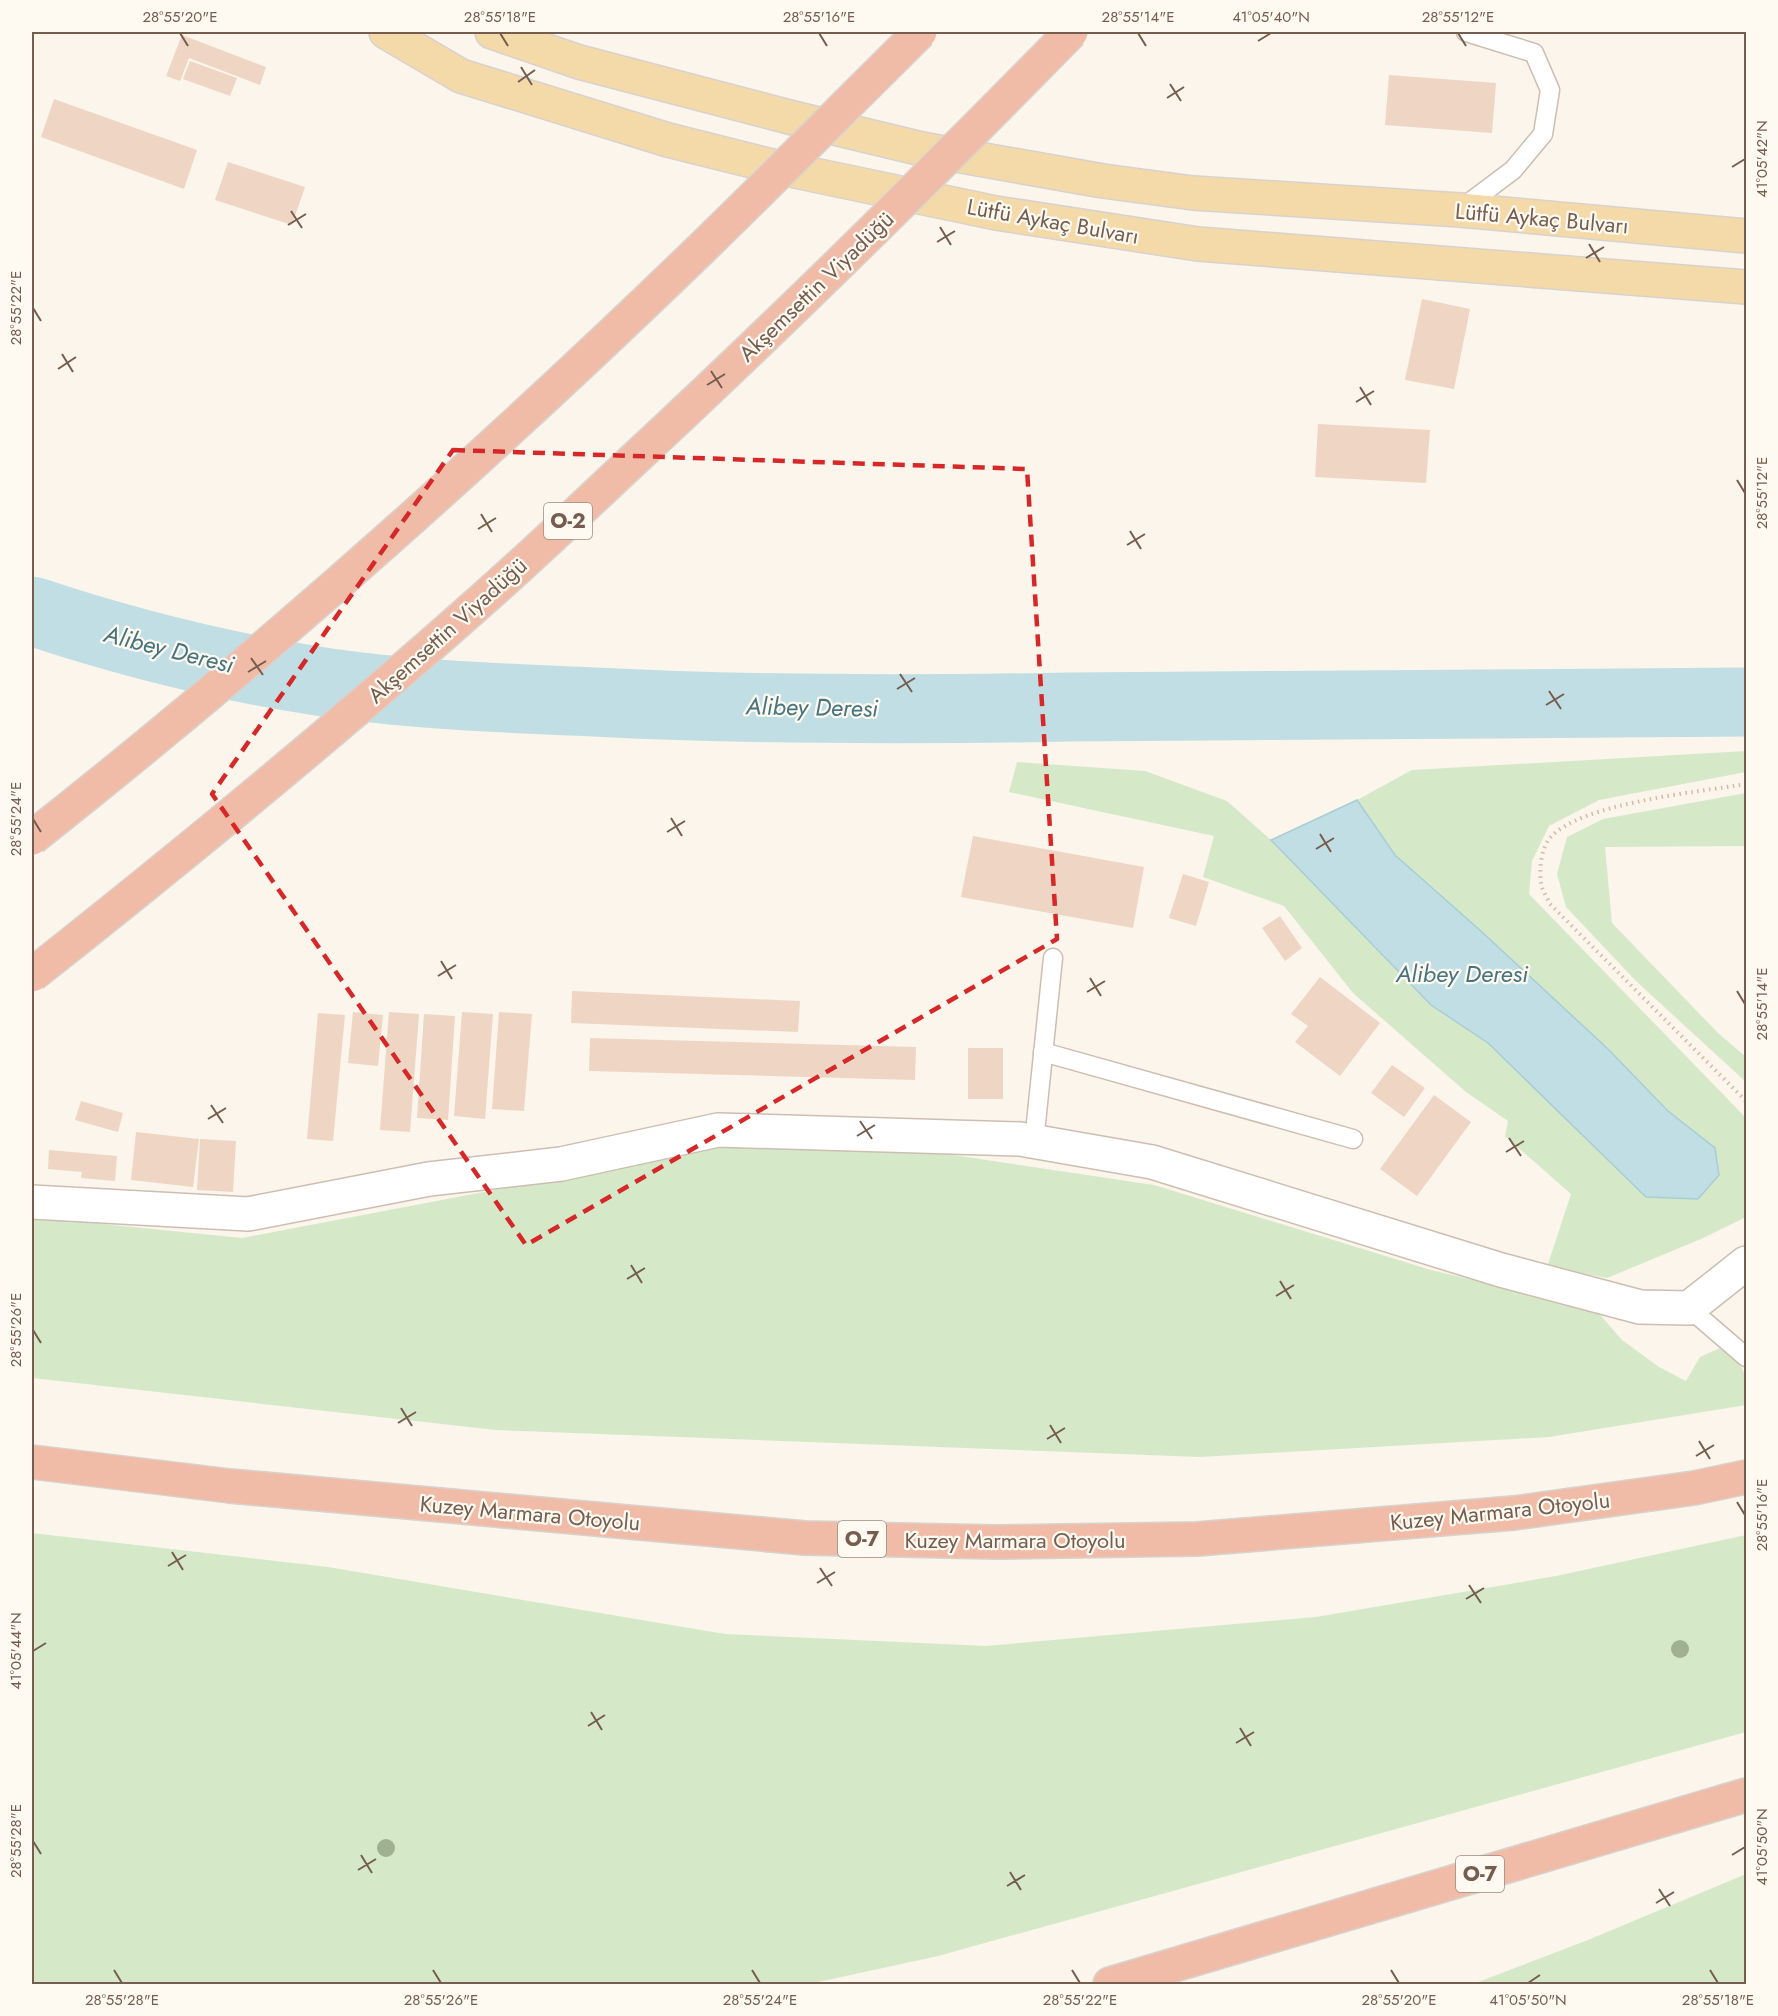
<svg xmlns="http://www.w3.org/2000/svg" width="1778" height="2016" font-family="Jost,sans-serif">
<rect width="100%" height="100%" fill="#fbf5eb"/>
<g fill="#d5e9c9">
<path d="M1746 751V772L1599 800 1549 826 1532 861 1529 894 1746 1118V1217L1701 1239 1607 1278 1547 1267 1571 1194 1505 1136 1508 1121 1466 1092 1353 993 1284 906 1203 877 1214 836 1009 792 1017 762 1145 771 1227 801 1271 840 1431 1005 1488 1043 1645 1196 1715 1148 1668 1111 1608 1049 1482 932 1395 855 1357 800 1412 770Z"/>
<path d="M1746 793V846L1605 847 1612 923 1718 1033 1746 1057V1082L1636 981 1566 907 1557 874 1567 837 1603 819Z"/>
<path d="M720 1147 933 1152 1154 1185 1431 1270 1595 1309 1622 1340 1659 1367 1686 1381 1700 1357 1720 1348C1748 1368 1746 1372 1746 1405L1549 1437 1200 1457 496 1430 32 1378V1217L242 1238Z"/>
<path d="M32 1533 328 1567 725 1634 986 1646 1316 1617 1556 1576 1746 1535V1732L938 1956 809 1984H32Z"/>
<path d="M1746 1874V1984H1473L1588 1940Z"/>
</g>
<path fill="#c0dee4" stroke="#a7cdd5" stroke-width="1.5" d="M1357 800 1395 855 1482 932 1608 1049 1668 1111 1715 1148 1719 1175 1698 1199 1646 1197 1488 1043 1431 1005 1271 840Z"/>
<g fill="none" stroke-linecap="round" stroke-linejoin="round">
<path stroke="#c0dee4" stroke-width="69" d="M32 611C125 642 220 666 317 681 409 695 502 698 594 702 752 710 912 710 1070 707 1296 704 1521 703 1746 702"/>
</g>
<g fill="#efd6c4">
<path d="M182 35 266 67 260 85 189 58 180 81 166 76Z"/>
<path d="M190 61 237 78 230 96 183 79Z"/>
<path d="M1389 75 1496 83 1492 133 1385 125Z"/>
<path d="M54 99 197 150 184 189 41 137Z"/>
<path d="M228 162 305 187 292 225 215 200Z"/>
<path d="M1422 299 1470 309 1454 389 1405 380Z"/>
<path d="M1318 424 1430 430 1426 483 1315 477Z"/>
<path d="M973 836 1144 867 1133 928 961 897Z"/>
<path d="M1183 874 1209 882 1196 926 1169 918Z"/>
<path d="M1280 916 1302 948 1285 961 1262 928Z"/>
<path d="M1320 977 1380 1023 1340 1076 1295 1042 1308 1026 1291 1014Z"/>
<path d="M572 991 800 1001 798 1032 571 1023Z"/>
<path d="M353 1012 383 1015 378 1066 348 1063Z"/>
<path d="M389 1012 419 1014 410 1132 380 1130Z"/>
<path d="M462 1012 493 1014 485 1119 454 1116Z"/>
<path d="M499 1012 532 1014 524 1111 492 1109Z"/>
<path d="M318 1013 345 1015 333 1141 307 1139Z"/>
<path d="M424 1014 455 1016 448 1120 417 1118Z"/>
<path d="M590 1038 916 1047 915 1080 589 1071Z"/>
<rect x="968" y="1048" width="35" height="51"/>
<path d="M1392 1065 1425 1088 1404 1117 1371 1093Z"/>
<path d="M1434 1095 1471 1122 1417 1196 1380 1169Z"/>
<path d="M81 1101 123 1113 118 1132 75 1120Z"/>
<path d="M136 1132 199 1139 193 1187 131 1180Z"/>
<path d="M200 1139 236 1141 233 1192 197 1190Z"/>
<path d="M49 1150 117 1156 115 1181 81 1178 82 1172 48 1169Z"/>
</g>
<g fill="none" stroke-linecap="round" stroke-linejoin="round">
<defs>
<g id="service">
<path d="M1461 209 1513 170 1543 134 1550 90 1534 53 1466 32"/>
<path d="M1043 1052 1353 1139"/>
<path d="M1034 1142 1053 958"/>
<path d="M1689 1308 1746 1357"/>
</g>
<path id="minor" d="M32 1202 248 1214 429 1179 561 1164 718 1130 1020 1139 1152 1162 1501 1270 1640 1307 1689 1308 1746 1263"/>
<g id="primary">
<path d="M386 32 461 76 668 140 776 167 996 213 1198 244 1746 287"/>
<path d="M492 32 579 62 793 118 922 149 1103 181 1193 193 1460 210 1746 236"/>
</g>
<g id="motorway">
<path d="M32 1462 230 1486 805 1538 995 1542 1197 1539 1514 1513 1694 1488 1746 1477"/>
<path d="M1110 1984 1746 1795"/>
</g>
</defs>
<use href="#service" stroke="#cdbeb1" stroke-width="21"/>
<use href="#minor" stroke="#cdbeb1" stroke-width="36"/>
<use href="#primary" stroke="#d8d2ce" stroke-width="36"/>
<use href="#motorway" stroke="#d8d2ce" stroke-width="36"/>
<path stroke="#d4baa7" stroke-width="4" stroke-dasharray="1.5 4.5" stroke-linecap="butt" d="M1746 784C1699 792 1580 803 1550 838 1541 848 1539 870 1541 883 1542 890 1547 897 1550 904L1746 1101"/>
<use href="#service" stroke="#fff" stroke-width="18"/>
<use href="#minor" stroke="#fff" stroke-width="33"/>
<use href="#primary" stroke="#f5daa9" stroke-width="33"/>
<use href="#motorway" stroke="#f1bca7" stroke-width="33"/>
<defs>
<g id="motorway-bridge">
<path d="M32 838C265 654 488 455 702 248 775 177 847 104 920 32"/>
<path d="M32 975C185 854 336 730 482 600 531 557 579 511 627 466 779 325 926 180 1071 32"/>
</g>
</defs>
<use href="#motorway-bridge" stroke="#d8d2ce" stroke-width="36" stroke-linecap="butt"/>
<use href="#motorway-bridge" stroke="#f1bca7" stroke-width="33"/>
</g>
<g fill="#a0b191">
<circle cx="1680" cy="1649" r="9"/>
<circle cx="386" cy="1848" r="9"/>
</g>
<path fill="none" stroke="#d62828" stroke-width="4.5" stroke-dasharray="12 8" stroke-linejoin="round" d="M453 450 1027 469 1057 939 526 1245 212 794Z"/>
<path fill="none" stroke="#755d4f" stroke-width="2" d="M180 33 188 46M500 33 508 46M819 33 827 46M1138 33 1146 46M1458 33 1466 46M1258 41 1271 33M521 67 532 85M518 82 535 70M1170 84 1181 101M1167 98 1184 87M1732 167 1745 159M291 211 302 228M288 225 306 214M940 227 951 245M937 242 955 231M1589 244 1600 262M1586 258 1604 247M33 308 41 321M62 354 73 372M58 369 76 357M711 371 722 388M707 385 725 374M1360 387 1371 405M1356 402 1374 391M1737 480 1745 493M481 514 492 532M478 529 496 518M1130 531 1141 549M1127 545 1145 534M251 658 263 675M248 672 266 661M900 674 912 692M897 689 915 678M1549 691 1561 709M1546 705 1564 694M671 818 682 836M33 819 41 832M667 832 685 821M1320 834 1331 852M1316 849 1334 838M441 961 452 979M438 976 456 965M1090 978 1101 996M1737 991 1745 1004M1087 992 1105 981M211 1105 223 1123M208 1119 226 1108M860 1121 872 1139M857 1136 875 1125M1509 1138 1521 1156M1506 1152 1524 1141M631 1265 642 1283M627 1279 645 1268M1280 1281 1291 1299M1276 1296 1294 1285M33 1330 41 1343M401 1408 412 1426M398 1423 416 1412M1050 1425 1061 1443M1047 1439 1065 1428M1699 1441 1710 1459M1696 1456 1714 1445M1737 1502 1745 1515M172 1552 183 1570M168 1566 186 1555M820 1568 832 1586M817 1583 835 1572M1469 1585 1481 1603M1466 1599 1484 1588M33 1651 46 1643M591 1712 602 1730M588 1726 605 1715M1240 1728 1251 1746M1236 1743 1254 1732M33 1841 41 1854M361 1855 372 1873M1732 1855 1745 1847M358 1870 376 1859M1010 1872 1021 1890M1007 1886 1025 1875M1659 1889 1670 1906M1656 1903 1674 1892M114 1970 122 1983M433 1970 441 1983M752 1970 760 1983M1072 1970 1080 1983M1391 1970 1399 1983M1710 1970 1718 1983M1528 1983 1540 1975"/>
<g text-anchor="middle" dominant-baseline="central" stroke-width="4.5" stroke-linejoin="round" paint-order="stroke">
<g fill="#fef9f1" stroke="#9e8c80" stroke-width="1.5">
<rect x="544" y="503" width="48" height="36" rx="4.5"/>
<rect x="838" y="1521" width="48" height="36" rx="4.5"/>
<rect x="1456" y="1856" width="48" height="36" rx="4.5"/>
</g>
<g font-size="21" font-weight="bold" fill="#755d4f">
<text x="568" y="521">O-2</text>
<text x="862" y="1539">O-7</text>
<text x="1480" y="1874">O-7</text>
</g>
<g font-size="22" fill="#755d4f" stroke="#fef9f1">
<text transform="translate(1542 218) rotate(5)">Lütfü Aykaç Bulvarı</text>
<text transform="translate(1053 221) rotate(10)">Lütfü Aykaç Bulvarı</text>
<text transform="translate(816 286) rotate(-44)">Akşemsettin Viyadüğü</text>
<text transform="translate(447 630) rotate(-42)">Akşemsettin Viyadüğü</text>
<text transform="translate(1500 1511) rotate(-6)">Kuzey Marmara Otoyolu</text>
<text transform="translate(530 1513) rotate(5)">Kuzey Marmara Otoyolu</text>
<text x="1015" y="1540">Kuzey Marmara Otoyolu</text>
</g>
<g font-size="24" font-style="italic" fill="#47757f" stroke="#fef9f1">
<text transform="translate(169 649) rotate(14)">Alibey Deresi</text>
<text transform="translate(812 707) rotate(1)">Alibey Deresi</text>
<text x="1462" y="973">Alibey Deresi</text>
</g>
</g>
<rect width="1778" height="2016" fill="none" stroke="#fef9f1" stroke-width="66"/>
<rect x="33" y="33" width="1712" height="1950" fill="none" stroke="#755d4f" stroke-width="2"/>
<g font-size="15" text-anchor="middle" fill="#755d4f">
<text x="180" y="22">28°55'20"E</text>
<text x="500" y="22">28°55'18"E</text>
<text x="819" y="22">28°55'16"E</text>
<text x="1138" y="22">28°55'14"E</text>
<text x="1271" y="22">41°05'40"N</text>
<text x="1458" y="22">28°55'12"E</text>
<text transform="translate(1762 159) rotate(-90)" y="5">41°05'42"N</text>
<text transform="translate(16 308) rotate(-90)" y="5">28°55'22"E</text>
<text transform="translate(1762 493) rotate(-90)" y="5">28°55'12"E</text>
<text transform="translate(16 819) rotate(-90)" y="5">28°55'24"E</text>
<text transform="translate(1762 1004) rotate(-90)" y="5">28°55'14"E</text>
<text transform="translate(16 1330) rotate(-90)" y="5">28°55'26"E</text>
<text transform="translate(1762 1515) rotate(-90)" y="5">28°55'16"E</text>
<text transform="translate(16 1651) rotate(-90)" y="5">41°05'44"N</text>
<text transform="translate(16 1841) rotate(-90)" y="5">28°55'28"E</text>
<text transform="translate(1762 1847) rotate(-90)" y="5">41°05'50"N</text>
<text x="122" y="2005">28°55'28"E</text>
<text x="441" y="2005">28°55'26"E</text>
<text x="760" y="2005">28°55'24"E</text>
<text x="1080" y="2005">28°55'22"E</text>
<text x="1399" y="2005">28°55'20"E</text>
<text x="1528" y="2005">41°05'50"N</text>
<text x="1718" y="2005">28°55'18"E</text>
</g>
</svg>
